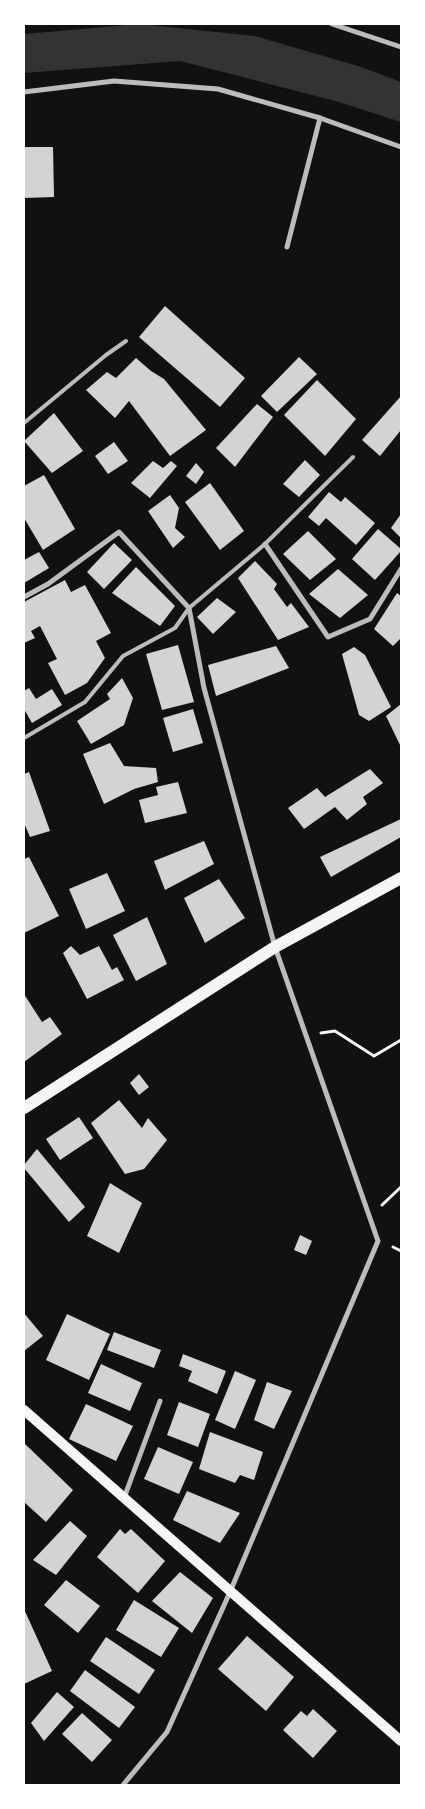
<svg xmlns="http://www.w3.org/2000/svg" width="425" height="1809" font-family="Lato,sans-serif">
<rect width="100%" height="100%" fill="#111"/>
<path fill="#333" d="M139 24 255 36 358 66 401 82V122L339 102 180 61 24 73V34Z"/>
<g fill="#d3d3d3">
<path d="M24 147H53L54 197 24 198Z"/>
<path d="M165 306 245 378 220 407 139 337Z"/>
<path d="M299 357 317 374 277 412 261 396Z"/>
<path d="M136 358 151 371 164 379 206 430 170 456 129 401 115 418 86 390 107 372 116 378Z"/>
<path d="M317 380 356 419 325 456 284 415Z"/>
<path d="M401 396V430L380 456 362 440Z"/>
<path d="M257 404 273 417 235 467 216 448Z"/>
<path d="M54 413 83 451 52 473 24 441Z"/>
<path d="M114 442 128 461 108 474 95 456Z"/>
<path d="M305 460 320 475 299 497 283 484Z"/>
<path d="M153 461 163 468 171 461 177 466 150 498 131 483Z"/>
<path d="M196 463 204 472 196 484 186 476Z"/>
<path d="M44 475 75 529 43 550 24 518V486Z"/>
<path d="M210 483 244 531 220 550 185 502Z"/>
<path d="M329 492 341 502 345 497 375 523 356 545 326 518 319 526 308 517Z"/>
<path d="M170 495 179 508 175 528 185 537 173 548 148 511Z"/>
<path d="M401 514V538L391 528Z"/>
<path d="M378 529 401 549V551L375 580 352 559Z"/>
<path d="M308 531 336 559 310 580 283 554Z"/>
<path d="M114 543 132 560 104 589 87 572Z"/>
<path d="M39 552 49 568 24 583V560Z"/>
<path d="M255 561 277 584 274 589 287 607 291 603 309 627 278 640 238 578Z"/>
<path d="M136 567 175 606 160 626 112 593Z"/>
<path d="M338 569 368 595 340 618 309 594Z"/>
<path d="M65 580 71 592 85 585 111 633 96 641 105 658 87 683 65 695 48 663 57 659 40 626 31 631 35 638 24 643V602Z"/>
<path d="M397 593 401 596V638L393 646 374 629Z"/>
<path d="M217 598 236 612 213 634 197 617Z"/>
<path d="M178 645 194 702 162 710 146 654Z"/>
<path d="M276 646 289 668 216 696 208 665Z"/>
<path d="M354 647 365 655 391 707 369 721 359 715 342 654Z"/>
<path d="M122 678 133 698 124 725 91 744 77 721 110 699 107 694Z"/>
<path d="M29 688 36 699 52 689 62 705 32 723 24 709V691Z"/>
<path d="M401 704V747L386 716Z"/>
<path d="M193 709 203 743 173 752 163 718Z"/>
<path d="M110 743 124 766 156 768 158 782 134 789 104 804 83 754Z"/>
<path d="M370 769 383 783 363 797 367 804 347 820 335 807 304 829 288 808 317 788 325 797Z"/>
<path d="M29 772 50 831 30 837 24 823V774Z"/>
<path d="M178 782 187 813 145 823 139 800 158 795 156 787Z"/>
<path d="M401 819V837L331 877 320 857Z"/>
<path d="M204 841 214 864 165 890 154 861Z"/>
<path d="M29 857 59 916 24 933V859Z"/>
<path d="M107 873 125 911 86 929 69 889Z"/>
<path d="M219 879 245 918 205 943 184 898Z"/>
<path d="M147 917 167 964 136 981 113 935Z"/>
<path d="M71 946 80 955 99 946 112 970 117 967 124 980 87 999 63 953Z"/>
<path d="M24 994 42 1022 50 1017 62 1034 24 1062Z"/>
<path d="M139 1074 149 1087 139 1095 130 1083Z"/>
<path d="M119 1100 142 1128 148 1118 167 1140 144 1169 125 1174 91 1123Z"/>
<path d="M79 1117 93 1138 60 1160 46 1139Z"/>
<path d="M37 1149 85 1207 69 1222 24 1168V1165Z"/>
<path d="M110 1183 142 1203 119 1253 87 1236Z"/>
<path d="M300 1235 312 1241 306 1255 294 1250Z"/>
<path d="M24 1313 43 1336 24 1351Z"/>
<path d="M67 1314 110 1334 89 1380 46 1360Z"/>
<path d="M114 1332 161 1350 154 1368 107 1350Z"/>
<path d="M183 1354 226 1371 217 1394 188 1381 192 1371 179 1366Z"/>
<path d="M101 1364 142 1383 130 1411 88 1393Z"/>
<path d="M235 1371 256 1380 235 1429 215 1420Z"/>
<path d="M267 1382 292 1391 274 1429 254 1420Z"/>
<path d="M179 1402 210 1414 198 1447 167 1435Z"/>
<path d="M86 1404 133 1426 116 1461 69 1439Z"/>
<path d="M210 1432 263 1452 254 1480 240 1475 235 1483 199 1469Z"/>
<path d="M24 1443 73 1490 46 1522 24 1502Z"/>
<path d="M158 1447 193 1462 179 1494 144 1479Z"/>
<path d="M187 1491 240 1513 220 1543 173 1520Z"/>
<path d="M70 1521 87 1536 56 1575 33 1560Z"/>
<path d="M120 1529 125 1534 131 1529 165 1561 138 1593 97 1557Z"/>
<path d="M180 1572 213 1598 192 1633 152 1601Z"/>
<path d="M66 1580 100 1606 78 1633 44 1605Z"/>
<path d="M134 1600 179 1628 161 1657 116 1630Z"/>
<path d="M24 1609 52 1671 24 1684Z"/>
<path d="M247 1636 294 1677 266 1711 218 1669Z"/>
<path d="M106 1637 155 1670 139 1694 90 1661Z"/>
<path d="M85 1670 135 1707 119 1728 70 1691Z"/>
<path d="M57 1692 74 1707 44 1741 31 1723Z"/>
<path d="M313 1709 337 1731 313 1758 283 1730 301 1711 307 1716Z"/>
<path d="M82 1713 112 1740 92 1762 62 1734Z"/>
</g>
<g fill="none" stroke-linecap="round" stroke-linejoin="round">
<g stroke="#f5f5f5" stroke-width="3">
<path d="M321 1033 335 1031 374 1056 401 1040"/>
<path d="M382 1205 401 1187"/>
<path d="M393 1247 401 1251"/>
</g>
<g stroke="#bcbcbc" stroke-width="4">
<path d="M24 423 106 355 126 341"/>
<path d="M24 738 85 702 123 656 175 628 189 608 265 544 353 457"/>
</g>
<g stroke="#bcbcbc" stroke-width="5">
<path d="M332 24 401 47"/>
<path d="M24 92 114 81 218 89 320 118 401 147"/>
<path d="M287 247 320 118"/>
<path d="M265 544 328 637 370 619 401 569"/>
<path d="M24 597 48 584 119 532 189 608 204 688 275 947 378 1241 230 1592 167 1732 123 1785"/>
<path d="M124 1498 160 1401"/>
</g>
<path stroke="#f5f5f5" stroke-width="10" d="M24 1410 401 1741"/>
<path stroke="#f5f5f5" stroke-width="12" d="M24 1108 275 947 401 878"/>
</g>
<rect width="425" height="1809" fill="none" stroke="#ffffff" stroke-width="50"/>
</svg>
